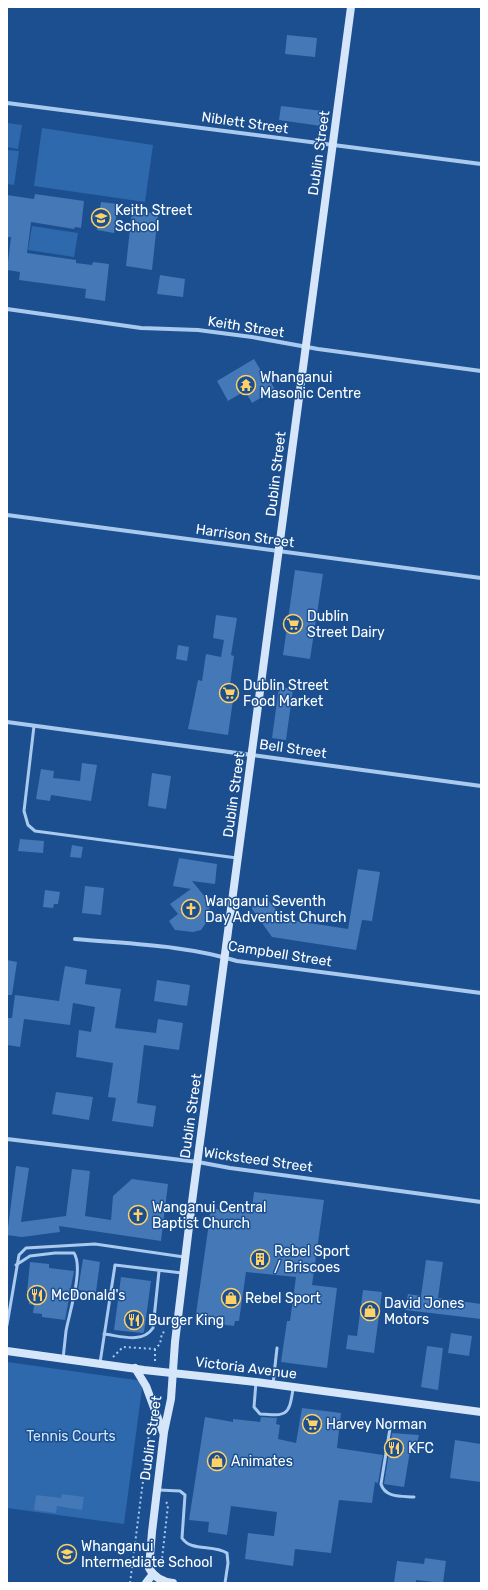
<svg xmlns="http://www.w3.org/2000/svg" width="488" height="1590" font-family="Rubik,sans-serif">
<rect width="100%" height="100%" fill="#1b4f8f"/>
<g fill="#2e69ad">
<path d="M7 123 22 125 18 149 7 147Z"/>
<path d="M42 128 153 145 145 202 34 186Z"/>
<path d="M7 150 19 151 14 185 7 184Z"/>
<path d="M32 226 78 233 74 257 28 250Z"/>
<path d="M7 1362 143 1381 124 1524 7 1508Z"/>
</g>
<g fill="#4478b7">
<path d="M287 35 317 38 315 57 285 54Z"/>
<path d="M281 106 323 111 321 126 279 120Z"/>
<path d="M35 194 84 201 81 228 75 227 74 229 31 222 27 253 76 260V263L92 265 93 262 109 264 105 301 85 298 86 289 19 280 20 272 7 270 11 237H7V195L34 199Z"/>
<path d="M101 202 118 204 114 233 97 230Z"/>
<path d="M132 210 158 214 152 270 126 266Z"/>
<path d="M160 275 185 279 183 297 157 294Z"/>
<path d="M254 359 264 376 267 375 275 390 252 403 245 391 228 401 217 381Z"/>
<path d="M295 570 323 574 310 659 283 655Z"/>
<path d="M216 615 237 618 231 655 234 656 230 685 235 686 228 735 188 729 198 680 202 681 206 654 221 657 224 640 213 638Z"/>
<path d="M178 645 189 647 187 661 176 659Z"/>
<path d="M279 687 293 689 286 740 272 738Z"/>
<path d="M82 763 97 765 91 801 51 795 50 801 36 799 41 769 54 771 53 778 80 781Z"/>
<path d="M152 773 171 776 166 809 148 806Z"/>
<path d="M20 839 44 841 43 853 18 851Z"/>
<path d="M72 845 83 847 81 858 70 857Z"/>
<path d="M179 858 217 864 215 884 192 881 210 903 208 920 201 930 193 932 175 930 169 921 178 914 170 904 191 889 173 886Z"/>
<path d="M358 869 380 872 372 921 362 920 356 950 272 937 252 909 254 898 268 900 284 919 348 929Z"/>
<path d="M85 886 104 888 101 915 82 913Z"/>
<path d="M45 890 60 892 58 904H54L53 908 43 907Z"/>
<path d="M7 960 17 962 12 995H7Z"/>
<path d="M65 966 87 970 85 984 121 989 115 1028 156 1033 158 1019 183 1023 179 1050 144 1045 137 1103 156 1106 153 1127 112 1121 116 1098 108 1097 113 1063 76 1057 79 1030 91 1032 95 1007 73 1003 70 1025 24 1019 20 1047 7 1045V1018H12L15 995 59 1001Z"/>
<path d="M157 980 190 985 187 1006 154 1001Z"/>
<path d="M56 1092 93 1097 89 1120 52 1114Z"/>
<path d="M16 1166 29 1168 21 1222 66 1216 72 1169 90 1171 85 1216 111 1220 113 1196 132 1179 168 1184 161 1241 59 1226 60 1232 22 1237 7 1235Z"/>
<path d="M254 1192 324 1200 312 1285 337 1288 327 1368 281 1362 287 1321H290L296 1277 246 1272 239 1321H235L234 1326 195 1321 211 1209 235 1210V1206L252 1208Z"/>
<path d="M83 1259 100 1262 96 1292 78 1290Z"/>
<path d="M426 1260 443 1262 438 1298 481 1304V1319L405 1310 408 1294 421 1296Z"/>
<path d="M30 1262 49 1264V1268L74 1271 65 1320 42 1317V1314L33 1313 34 1305 29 1304 30 1293H27Z"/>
<path d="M121 1277 151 1281 144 1332 142 1333 114 1330Z"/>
<path d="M363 1290 382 1292 374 1353 346 1349 348 1335 357 1336Z"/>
<path d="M451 1333 472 1336 469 1356 448 1353Z"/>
<path d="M427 1346 443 1348 438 1390 421 1387Z"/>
<path d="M302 1408 341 1413 337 1448 383 1455 378 1483 375 1482 372 1503 339 1500 331 1553 295 1549 293 1566 245 1559 248 1533 274 1536 277 1512 231 1506 227 1535 208 1532 209 1522 189 1520 205 1417 233 1422V1419L260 1422 261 1417 277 1418 276 1424 280 1425 278 1439 296 1443Z"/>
<path d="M392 1433 419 1435 415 1452 410 1451 404 1487 384 1484Z"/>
<path d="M455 1440 481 1444V1482L450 1478Z"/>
<path d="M62 1494 84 1497 82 1510 57 1506 56 1513 34 1510 36 1495 61 1498Z"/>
<path d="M425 1558 446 1561 443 1583 416 1580V1583H394L397 1561 424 1564Z"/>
</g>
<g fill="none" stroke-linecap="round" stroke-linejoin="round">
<g stroke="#a9c9ee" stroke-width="2" stroke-dasharray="2 3" stroke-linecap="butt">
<path d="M155 1349V1362"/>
<path d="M113 1357 123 1347 155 1349 160 1344 162 1333 167 1331"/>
<path d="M161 1568 168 1505 165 1500"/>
<path d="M130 1583 150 1426"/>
</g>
<g stroke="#a9c9ee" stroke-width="3">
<path d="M34 726 24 811 28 825 35 831 237 858"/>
<path d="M16 1265 30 1256 55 1253H74C84 1268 69 1314 66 1331 65 1340 64 1350 63 1359"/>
<path d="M7 1325 19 1255 26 1248 95 1244 184 1257"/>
<path d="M104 1334C121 1336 142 1344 153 1328L159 1271"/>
<path d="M100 1363 115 1265 182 1273"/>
<path d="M256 1382 254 1407 260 1414C287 1416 289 1416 293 1389"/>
<path d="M273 1384 277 1348"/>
<path d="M391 1422 381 1484C385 1498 402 1496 414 1497"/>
<path d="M159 1490 180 1491 185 1495 182 1538C191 1552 213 1544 227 1553L228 1563 225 1583"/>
</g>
<g stroke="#a9c9ee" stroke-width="4">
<path d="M7 103 481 164"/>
<path d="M7 309 141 328 198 330 252 337 318 349 481 371"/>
<path d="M7 515 481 578"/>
<path d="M7 722 481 786"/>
<path d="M75 939C129 944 185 945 237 961L481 993"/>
<path d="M7 1139 198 1162 230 1168 481 1202"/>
</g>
<g stroke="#d6e6fa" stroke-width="8">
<path d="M7 1351 144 1370 256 1382 481 1412"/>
<path d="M135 1368 146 1386 163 1432"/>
<path d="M146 1583 153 1574"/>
<path d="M173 1583C163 1582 154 1577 149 1568L152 1532 164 1432 171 1399 175 1342 192 1202 351 7"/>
</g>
</g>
<defs>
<symbol id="school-ring" viewBox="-11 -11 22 22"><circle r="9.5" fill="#1b4f8f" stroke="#ffd166" stroke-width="1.5"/><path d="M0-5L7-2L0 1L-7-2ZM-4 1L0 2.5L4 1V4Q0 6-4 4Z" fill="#ffd166"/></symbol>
<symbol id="temple-ring" viewBox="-11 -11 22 22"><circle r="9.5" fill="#1b4f8f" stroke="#ffd166" stroke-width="1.5"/><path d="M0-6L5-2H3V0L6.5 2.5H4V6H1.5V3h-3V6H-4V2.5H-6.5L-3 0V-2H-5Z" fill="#ffd166"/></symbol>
<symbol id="supermarket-ring" viewBox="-11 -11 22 22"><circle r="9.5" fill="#1b4f8f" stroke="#ffd166" stroke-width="1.5"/><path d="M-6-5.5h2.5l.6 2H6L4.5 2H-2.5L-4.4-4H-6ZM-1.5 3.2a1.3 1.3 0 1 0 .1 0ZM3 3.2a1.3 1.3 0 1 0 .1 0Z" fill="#ffd166"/></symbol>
<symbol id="church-ring" viewBox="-11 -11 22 22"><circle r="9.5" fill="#1b4f8f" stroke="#ffd166" stroke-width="1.5"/><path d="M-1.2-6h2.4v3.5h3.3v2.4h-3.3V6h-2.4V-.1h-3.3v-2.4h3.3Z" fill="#ffd166"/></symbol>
<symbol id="building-ring" viewBox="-11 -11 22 22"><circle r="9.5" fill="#1b4f8f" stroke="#ffd166" stroke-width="1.5"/><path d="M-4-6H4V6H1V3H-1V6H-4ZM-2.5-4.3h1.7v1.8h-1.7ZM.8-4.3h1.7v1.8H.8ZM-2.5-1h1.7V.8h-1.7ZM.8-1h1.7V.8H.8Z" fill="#ffd166"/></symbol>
<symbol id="restaurant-ring" viewBox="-11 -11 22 22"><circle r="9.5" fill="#1b4f8f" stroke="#ffd166" stroke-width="1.5"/><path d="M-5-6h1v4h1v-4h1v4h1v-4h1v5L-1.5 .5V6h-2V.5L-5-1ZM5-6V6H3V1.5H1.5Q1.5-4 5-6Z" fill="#ffd166"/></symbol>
<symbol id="shop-ring" viewBox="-11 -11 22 22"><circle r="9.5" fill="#1b4f8f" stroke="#ffd166" stroke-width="1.5"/><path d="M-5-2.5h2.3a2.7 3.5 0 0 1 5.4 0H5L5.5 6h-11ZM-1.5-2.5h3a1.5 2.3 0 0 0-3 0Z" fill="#ffd166"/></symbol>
</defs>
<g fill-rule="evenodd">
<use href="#school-ring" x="90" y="207" width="22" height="22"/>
<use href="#temple-ring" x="235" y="374" width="22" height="22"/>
<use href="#supermarket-ring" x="282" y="613" width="22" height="22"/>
<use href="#supermarket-ring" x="218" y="682" width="22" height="22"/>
<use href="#church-ring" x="180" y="898" width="22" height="22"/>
<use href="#church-ring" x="127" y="1204" width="22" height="22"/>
<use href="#building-ring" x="249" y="1248" width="22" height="22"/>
<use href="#restaurant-ring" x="26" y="1284" width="22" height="22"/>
<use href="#shop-ring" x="220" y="1287" width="22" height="22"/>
<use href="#shop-ring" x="359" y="1300" width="22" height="22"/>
<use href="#restaurant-ring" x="123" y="1309" width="22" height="22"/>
<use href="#supermarket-ring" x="301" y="1413" width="22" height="22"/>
<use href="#restaurant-ring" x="383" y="1437" width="22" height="22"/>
<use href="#shop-ring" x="206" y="1450" width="22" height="22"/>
<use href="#school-ring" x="56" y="1543" width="22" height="22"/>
</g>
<g text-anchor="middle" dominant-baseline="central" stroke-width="3" stroke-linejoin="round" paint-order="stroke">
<g font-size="14" fill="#fff" stroke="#1b4f8f">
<text transform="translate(245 123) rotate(8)">Niblett Street</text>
<text transform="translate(319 153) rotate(-82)">Dublin Street</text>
<text transform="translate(246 327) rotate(9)">Keith Street</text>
<text transform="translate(276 474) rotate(-83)">Dublin Street</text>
<text transform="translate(245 536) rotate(8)">Harrison Street</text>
<text transform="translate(293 749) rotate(8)">Bell Street</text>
<text transform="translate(234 795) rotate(-82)">Dublin Street</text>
<text transform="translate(280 954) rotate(9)">Campbell Street</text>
<text transform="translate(191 1116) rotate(-82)">Dublin Street</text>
<text transform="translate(258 1160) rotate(8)">Wicksteed Street</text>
<text transform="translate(246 1368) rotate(7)">Victoria Avenue</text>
<text transform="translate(151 1438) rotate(-82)">Dublin Street</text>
</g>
<g font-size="14" fill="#fff" stroke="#1b4f8f" text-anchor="start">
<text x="115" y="210">Keith Street<tspan x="115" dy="16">School</tspan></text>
<text x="260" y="377">Whanganui<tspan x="260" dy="16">Masonic Centre</tspan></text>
<text x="307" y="616">Dublin<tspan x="307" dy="16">Street Dairy</tspan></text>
<text x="243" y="685">Dublin Street<tspan x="243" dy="16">Food Market</tspan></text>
<text x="205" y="901">Wanganui Seventh<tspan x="205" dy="16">Day Adventist Church</tspan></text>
<text x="152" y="1207">Wanganui Central<tspan x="152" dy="16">Baptist Church</tspan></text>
<text x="274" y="1251">Rebel Sport<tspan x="274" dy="16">/ Briscoes</tspan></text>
<text x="51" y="1295">McDonald's</text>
<text x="245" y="1298">Rebel Sport</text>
<text x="384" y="1303">David Jones<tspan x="384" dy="16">Motors</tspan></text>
<text x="148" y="1320">Burger King</text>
<text x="326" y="1424">Harvey Norman</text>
<text x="408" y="1448">KFC</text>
<text x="231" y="1461">Animates</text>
<text x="81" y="1546">Whanganui<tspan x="81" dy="16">Intermediate School</tspan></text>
</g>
<g font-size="14" fill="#cfe3fa" stroke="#1b4f8f">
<text x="71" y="1436">Tennis Courts</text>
</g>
</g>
<rect width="488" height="1590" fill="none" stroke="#ffffff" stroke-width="16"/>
</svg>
